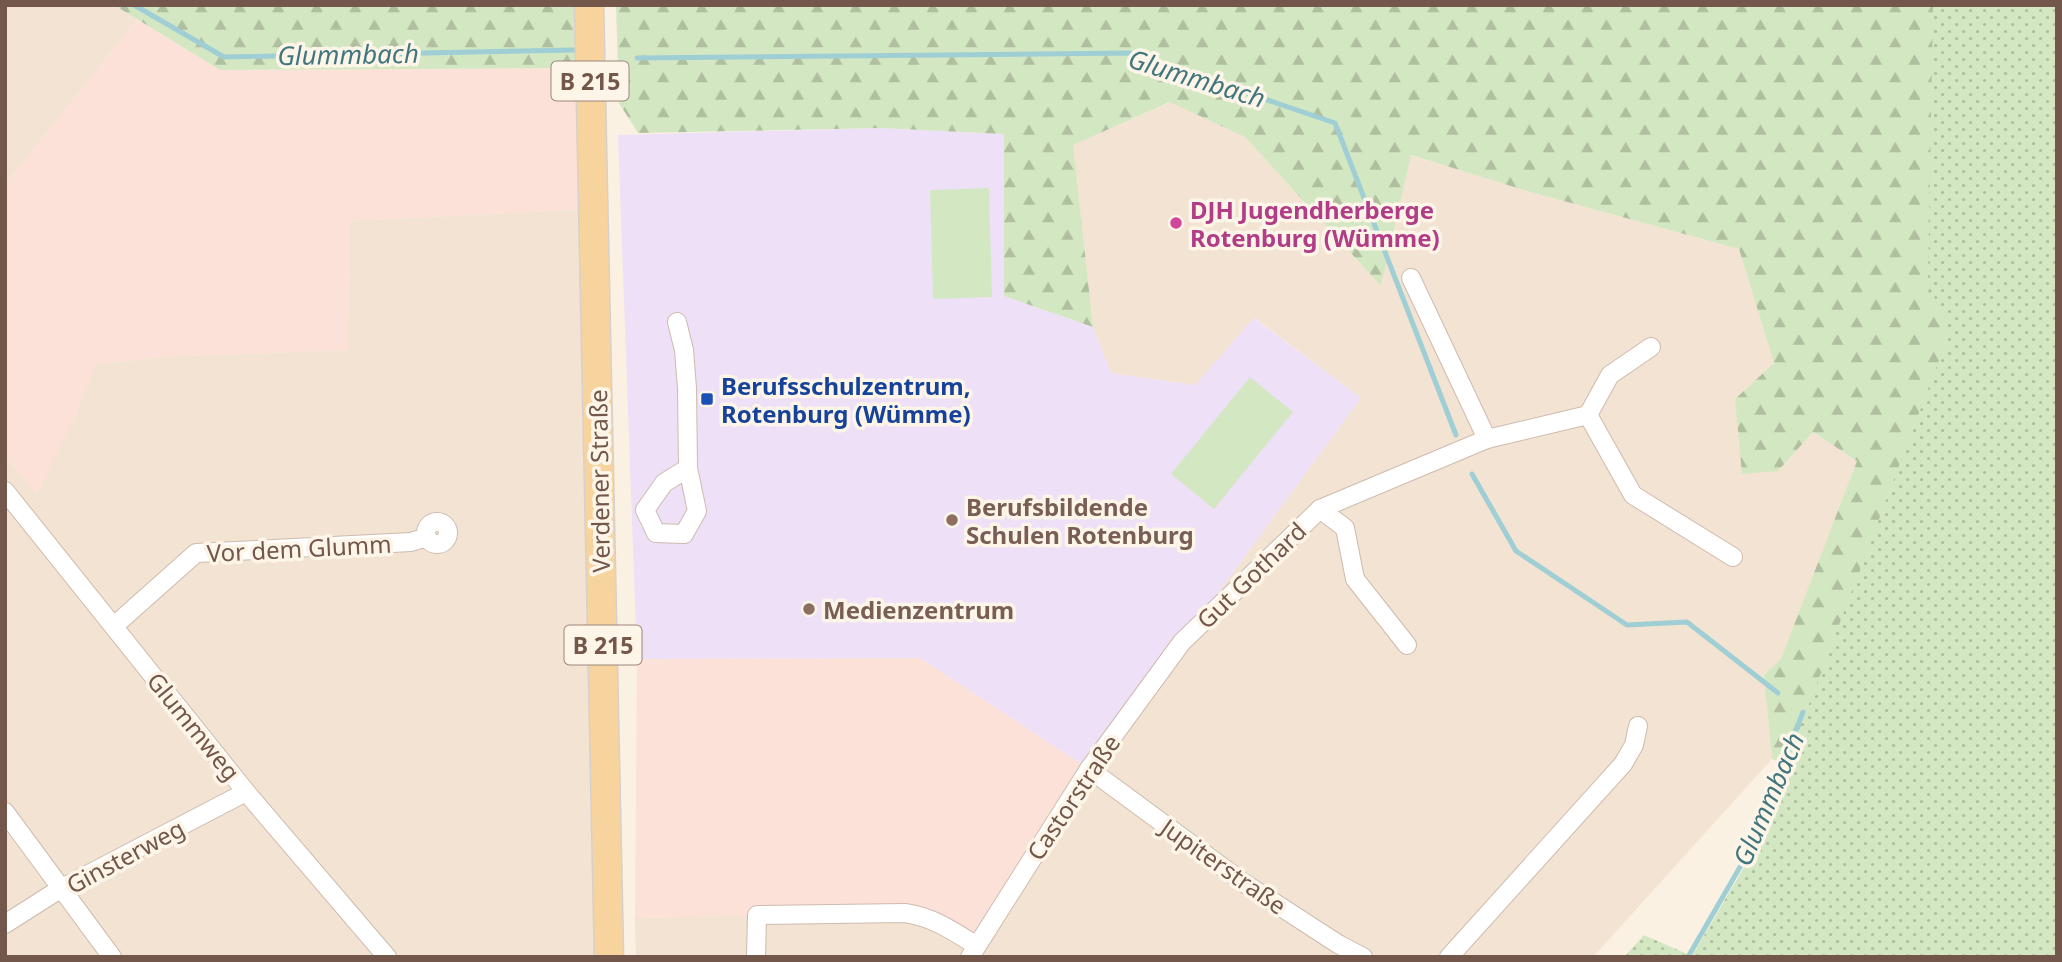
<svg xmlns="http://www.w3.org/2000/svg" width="2062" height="962" font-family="'Noto Sans',sans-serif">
<defs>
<pattern id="forest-firs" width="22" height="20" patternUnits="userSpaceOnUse" patternTransform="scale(1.75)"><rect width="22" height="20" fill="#d3e8c2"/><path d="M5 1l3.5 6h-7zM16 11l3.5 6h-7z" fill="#b0bfa0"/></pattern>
<pattern id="park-dots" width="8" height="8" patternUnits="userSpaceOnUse" patternTransform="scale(1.75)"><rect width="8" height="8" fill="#d3e8c2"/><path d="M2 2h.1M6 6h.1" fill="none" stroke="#b0bfa0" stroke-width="1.8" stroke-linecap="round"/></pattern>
</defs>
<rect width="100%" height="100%" fill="#fbf1e3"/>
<g fill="#f2e3d2">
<path d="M5 5H114L137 19 5 185Z"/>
<path d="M1171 102 1245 137 1381 286 1410 155 1527 191 1739 249 1774 363 1735 399 1778 471 1813 432 1857 461 1781 660 1764 675 1772 759 1593 957H636L635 918 905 913 1089 769 1361 398 1255 318 1196 385 1111 373 1093 327 1072 145Z"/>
<path d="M593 209 609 957H5V455L36 494 76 415 95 365 159 357 348 350 349 221Z"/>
</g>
<g fill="#fbe1d7">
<path d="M137 19 220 70 590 68 593 209 349 221 348 350 159 357 96 365 76 415 37 495 5 455V185Z"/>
<path d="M920 658 1089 769 977 946 905 913 635 918 637 659Z"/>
</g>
<path fill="#eee0f7" d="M881 128 1004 134V296L1093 327 1111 373 1195 385 1254 318 1361 398 1089 769 920 658 637 659 618 135Z"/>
<g fill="#d3e8c2">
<path d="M989 188 992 297 933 299 930 190Z"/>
<path d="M1250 377 1293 412 1214 509 1171 474Z"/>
</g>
<g fill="url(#forest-firs)">
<path d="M114 5H589L590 68 220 70Z"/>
<path d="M616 5H1963L2057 262 1950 332 1787 765 1772 759 1764 675 1781 659 1857 461 1813 432 1778 471 1742 474 1735 399 1774 363 1739 249 1527 191 1411 155 1381 286 1245 137 1170 102 1073 145 1093 327 1004 296V134L881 128 638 133 619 103Z"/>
</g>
<path fill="url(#park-dots)" d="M1933 5H2057V957H1624L1644 935 1692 956 1754 850 1950 331 1928 284Z"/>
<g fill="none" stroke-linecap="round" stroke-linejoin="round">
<g stroke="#9fced5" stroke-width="5">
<path d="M134 5 224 57 575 50"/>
<path d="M637 58 1130 53 1335 123 1456 435"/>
<path d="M1472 474 1516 551 1627 625 1687 622 1778 693"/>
<path d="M1688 957 1751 848 1803 712"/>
</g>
<defs>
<g id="minor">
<path d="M1411 278 1487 439"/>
<path d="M677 322 684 350 687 388 688 468 697 511 684 534 656 533 645 510 664 483 688 468"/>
<path d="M1588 415 1610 375 1651 347"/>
<path d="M5 491 246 792 387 957"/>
<path d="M1320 509 1345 528 1355 579 1407 645"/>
<circle cx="437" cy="533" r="11"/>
<path d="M114 626 196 553 411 542 427 537"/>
<path d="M1089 769 1244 883 1338 944 1363 957"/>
<path d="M5 812 112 957"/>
<path d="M5 924 60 889 246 792"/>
<path d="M756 957 757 915 905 913C933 917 953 931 977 946"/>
<path d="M970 957 1089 769 1182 642 1320 509 1487 439 1588 415 1633 495 1733 557"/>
<path d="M1449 957 1623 764 1634 745 1638 726"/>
</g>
<path id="primary" d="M589 5 609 957"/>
</defs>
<use href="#minor" stroke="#cebbad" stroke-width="20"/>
<use href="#primary" stroke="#d8d0cc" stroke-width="31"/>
<use href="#minor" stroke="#fff" stroke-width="18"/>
<use href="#primary" stroke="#f7d49e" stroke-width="28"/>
</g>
<circle fill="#d1479c" stroke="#fef5e9" stroke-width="2.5" cx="1176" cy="223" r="7"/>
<rect fill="#1a4fb4" stroke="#fef5e9" stroke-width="2.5" x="700" y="392" width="14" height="14" rx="3.5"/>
<g fill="#8d6e63" stroke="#fef5e9" stroke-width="2.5">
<circle cx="952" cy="520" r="7"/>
<circle cx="809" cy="609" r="7"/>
</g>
<g text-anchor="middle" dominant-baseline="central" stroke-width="7" stroke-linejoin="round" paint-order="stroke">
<g fill="#fef5e9" stroke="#9c867a" stroke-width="2">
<rect x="551.5" y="61.5" width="77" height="39" rx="5"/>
<rect x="564.5" y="625.5" width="77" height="39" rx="5"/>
</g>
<g font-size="23" font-weight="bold" fill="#72574a">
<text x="590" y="81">B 215</text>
<text x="603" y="645">B 215</text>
</g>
<g font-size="24" font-weight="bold" fill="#b23c85" stroke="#fef5e9" text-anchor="start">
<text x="1190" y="209">DJH Jugendherberge<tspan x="1190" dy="28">Rotenburg (Wümme)</tspan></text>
</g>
<g font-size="24" font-weight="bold" fill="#164399" stroke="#fef5e9" text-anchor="start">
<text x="721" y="385">Berufsschulzentrum,<tspan x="721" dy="28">Rotenburg (Wümme)</tspan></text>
</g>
<g font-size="24" fill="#72574a" stroke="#fef5e9">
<text transform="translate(599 481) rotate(-91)">Verdener Straße</text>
<text transform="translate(299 548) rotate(-3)">Vor dem Glumm</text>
<text transform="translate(1251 575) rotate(-44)">Gut Gothard</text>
<text transform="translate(194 726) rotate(51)">Glummweg</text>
<text transform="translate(1073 797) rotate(-56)">Castorstraße</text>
<text transform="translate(125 856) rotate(-28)">Ginsterweg</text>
<text transform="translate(1224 866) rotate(35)">Jupiterstraße</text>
</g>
<g font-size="24" font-weight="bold" fill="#785e54" stroke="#fef5e9" text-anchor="start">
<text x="966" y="506">Berufsbildende<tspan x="966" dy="28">Schulen Rotenburg</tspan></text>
<text x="823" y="609">Medienzentrum</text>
</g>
<g font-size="26" font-style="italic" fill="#42767e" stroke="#fef5e9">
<text transform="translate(348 54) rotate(-1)">Glummbach</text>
<text transform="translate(1197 78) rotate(17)">Glummbach</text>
<text transform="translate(1768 799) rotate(-67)">Glummbach</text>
</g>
</g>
<rect width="2062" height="962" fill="none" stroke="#72574a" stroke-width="14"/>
</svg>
